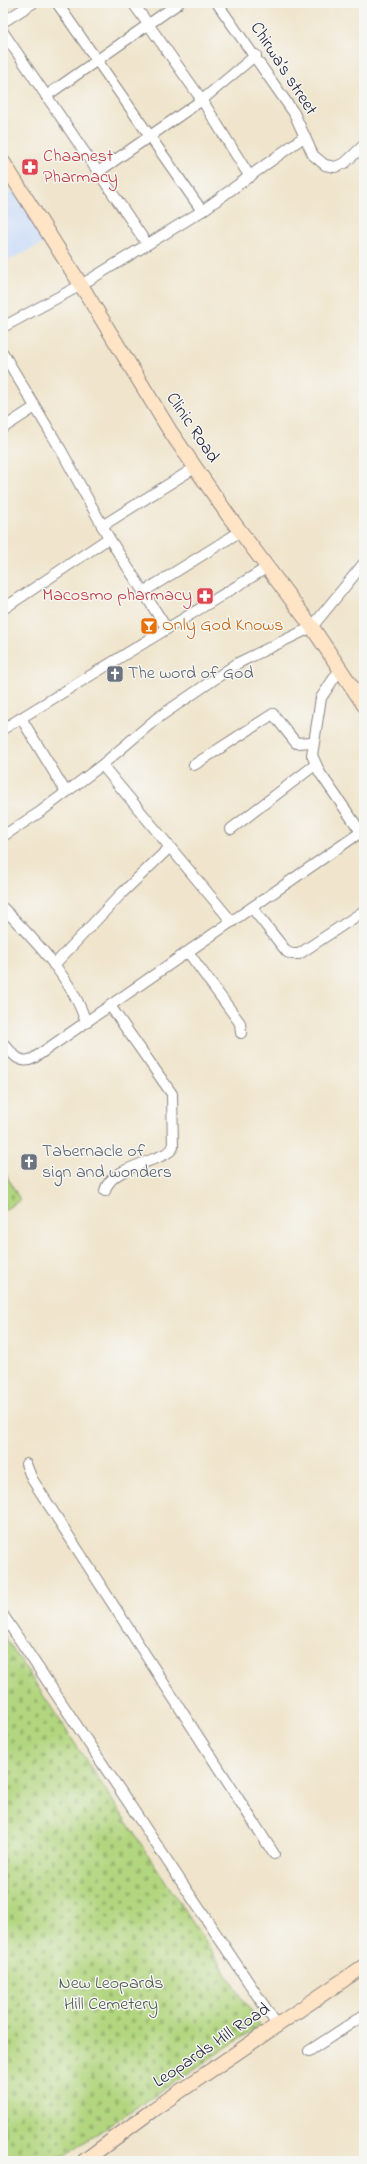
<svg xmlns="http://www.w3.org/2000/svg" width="367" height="2164" font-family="'Indie Flower',sans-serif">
<defs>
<pattern id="cemetery-stones" width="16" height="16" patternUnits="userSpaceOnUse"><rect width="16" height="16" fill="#b2d67f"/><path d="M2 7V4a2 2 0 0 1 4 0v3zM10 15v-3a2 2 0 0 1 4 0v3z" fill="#99b76f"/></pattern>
</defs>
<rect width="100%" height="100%" fill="#f6f6f2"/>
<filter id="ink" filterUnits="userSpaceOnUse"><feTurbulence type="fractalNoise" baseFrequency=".025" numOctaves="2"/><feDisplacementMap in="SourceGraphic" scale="8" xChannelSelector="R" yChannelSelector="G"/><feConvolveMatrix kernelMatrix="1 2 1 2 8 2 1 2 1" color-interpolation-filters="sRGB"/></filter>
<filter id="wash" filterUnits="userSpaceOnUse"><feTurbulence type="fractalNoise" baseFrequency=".012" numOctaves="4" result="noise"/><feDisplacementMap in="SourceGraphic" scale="16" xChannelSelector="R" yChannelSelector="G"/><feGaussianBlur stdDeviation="0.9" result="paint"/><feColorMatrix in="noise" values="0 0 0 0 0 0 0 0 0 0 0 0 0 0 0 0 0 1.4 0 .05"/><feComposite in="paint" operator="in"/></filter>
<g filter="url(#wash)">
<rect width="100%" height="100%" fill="#f0e5cc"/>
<path fill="#cbdcf9" d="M16 190 46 242 3 263V197Z"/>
<g fill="url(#cemetery-stones)" stroke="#6a7c5d">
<path d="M3 1169 20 1200 3 1211Z"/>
<path d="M3 1634 260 2025 56 2161H3Z"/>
</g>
</g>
<g filter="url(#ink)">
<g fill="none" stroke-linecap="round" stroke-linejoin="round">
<defs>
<g id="street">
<path d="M57 3 202 211"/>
<path d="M133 3 202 100 250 177"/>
<path d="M217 3 294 113 313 155 325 165 335 167 345 163 364 145"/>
<path d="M3 22 33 3"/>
<path d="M3 32 147 244"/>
<path d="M46 96 179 3"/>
<path d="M98 172 202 100 256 55"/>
<path d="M3 327 81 285 202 211 305 136"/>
<path d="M3 353 61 450 109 538 167 629"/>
<path d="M3 428 35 407"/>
<path d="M102 526 196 467"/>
<path d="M143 592 241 531"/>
<path d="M3 609 109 538"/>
<path d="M340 669 321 698 312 755 320 773 361 832"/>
<path d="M21 718 66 792"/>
<path d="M3 729 268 567"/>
<path d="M102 765 232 922"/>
<path d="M194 765 273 714 296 743 312 742"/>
<path d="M231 829 315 765"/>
<path d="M3 836 40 812 102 765 156 719 238 663 312 627 364 563"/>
<path d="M3 908C34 939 74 981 86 1023"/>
<path d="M252 908 287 952 292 954H299L364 911"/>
<path d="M188 952 240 1023 241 1033"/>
<path d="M54 965 121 894 169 848"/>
<path d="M3 1043C12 1053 20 1066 34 1058L364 830"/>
<path d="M105 1191C110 1165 168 1161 173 1147L172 1094 111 1007"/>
<path d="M26 1464 32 1479 274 1854"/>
<path d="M3 1615 277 2025"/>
<path d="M309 2051 364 2015"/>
</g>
<g id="secondary">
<path d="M3 162 81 285 170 431 228 515 312 627 364 705"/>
<path d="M84 2161 154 2109 364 1966"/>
</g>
</defs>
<use href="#street" stroke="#898484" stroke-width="12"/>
<use href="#secondary" stroke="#898484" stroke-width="16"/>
<use href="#street" stroke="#fff" stroke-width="10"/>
<use href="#secondary" stroke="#ffe4c6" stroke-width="14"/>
</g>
</g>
<defs>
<symbol id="pharmacy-square" viewBox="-11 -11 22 22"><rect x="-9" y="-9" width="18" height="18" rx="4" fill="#e0444e" stroke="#f6f6f2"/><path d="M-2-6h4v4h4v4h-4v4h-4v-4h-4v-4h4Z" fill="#fff"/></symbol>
<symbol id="bar-square" viewBox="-11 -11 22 22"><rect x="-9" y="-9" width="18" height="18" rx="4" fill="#e8710a" stroke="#f6f6f2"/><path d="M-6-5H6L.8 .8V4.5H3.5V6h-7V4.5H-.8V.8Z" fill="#fff"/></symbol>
<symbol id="church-square" viewBox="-11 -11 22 22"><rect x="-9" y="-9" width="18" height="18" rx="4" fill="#6b7280" stroke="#f6f6f2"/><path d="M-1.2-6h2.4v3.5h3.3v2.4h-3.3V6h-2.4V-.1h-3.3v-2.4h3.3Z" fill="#fff"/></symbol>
</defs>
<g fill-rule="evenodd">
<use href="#pharmacy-square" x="20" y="157" width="20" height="20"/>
<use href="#pharmacy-square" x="195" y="586" width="20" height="20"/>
<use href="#bar-square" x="139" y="616" width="20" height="20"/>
<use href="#church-square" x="105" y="664" width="20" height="20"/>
<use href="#church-square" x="19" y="1152" width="20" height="20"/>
</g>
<g text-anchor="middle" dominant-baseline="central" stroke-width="3" stroke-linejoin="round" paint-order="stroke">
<g font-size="18" fill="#22223b" stroke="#f6f6f2">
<text transform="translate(283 69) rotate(57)">Chirwa’s street</text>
<text transform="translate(192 428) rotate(56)">Clinic Road</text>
<text transform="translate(212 2046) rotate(-34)">Leopards Hill Road</text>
</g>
<g font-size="18" fill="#be3a42" stroke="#f6f6f2" text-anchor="start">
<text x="43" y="157">Chaanest<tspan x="43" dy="21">Pharmacy</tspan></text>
<text x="192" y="596" text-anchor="end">Macosmo pharmacy</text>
</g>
<g font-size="18" fill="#c56008" stroke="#f6f6f2" text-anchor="start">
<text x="162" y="626">Only God Knows</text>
</g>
<g font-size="18" fill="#5b616d" stroke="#f6f6f2" text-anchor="start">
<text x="128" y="674">The word of God</text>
<text x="42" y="1152">Tabernacle of<tspan x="42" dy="21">sign and wonders</tspan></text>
</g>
<g font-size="18" fill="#4d584f" stroke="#f6f6f2">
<text x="111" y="1984">New Leopards<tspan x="111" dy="21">Hill Cemetery</tspan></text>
</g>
</g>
<rect width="367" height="2164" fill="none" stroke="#f6f6f2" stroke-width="16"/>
</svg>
